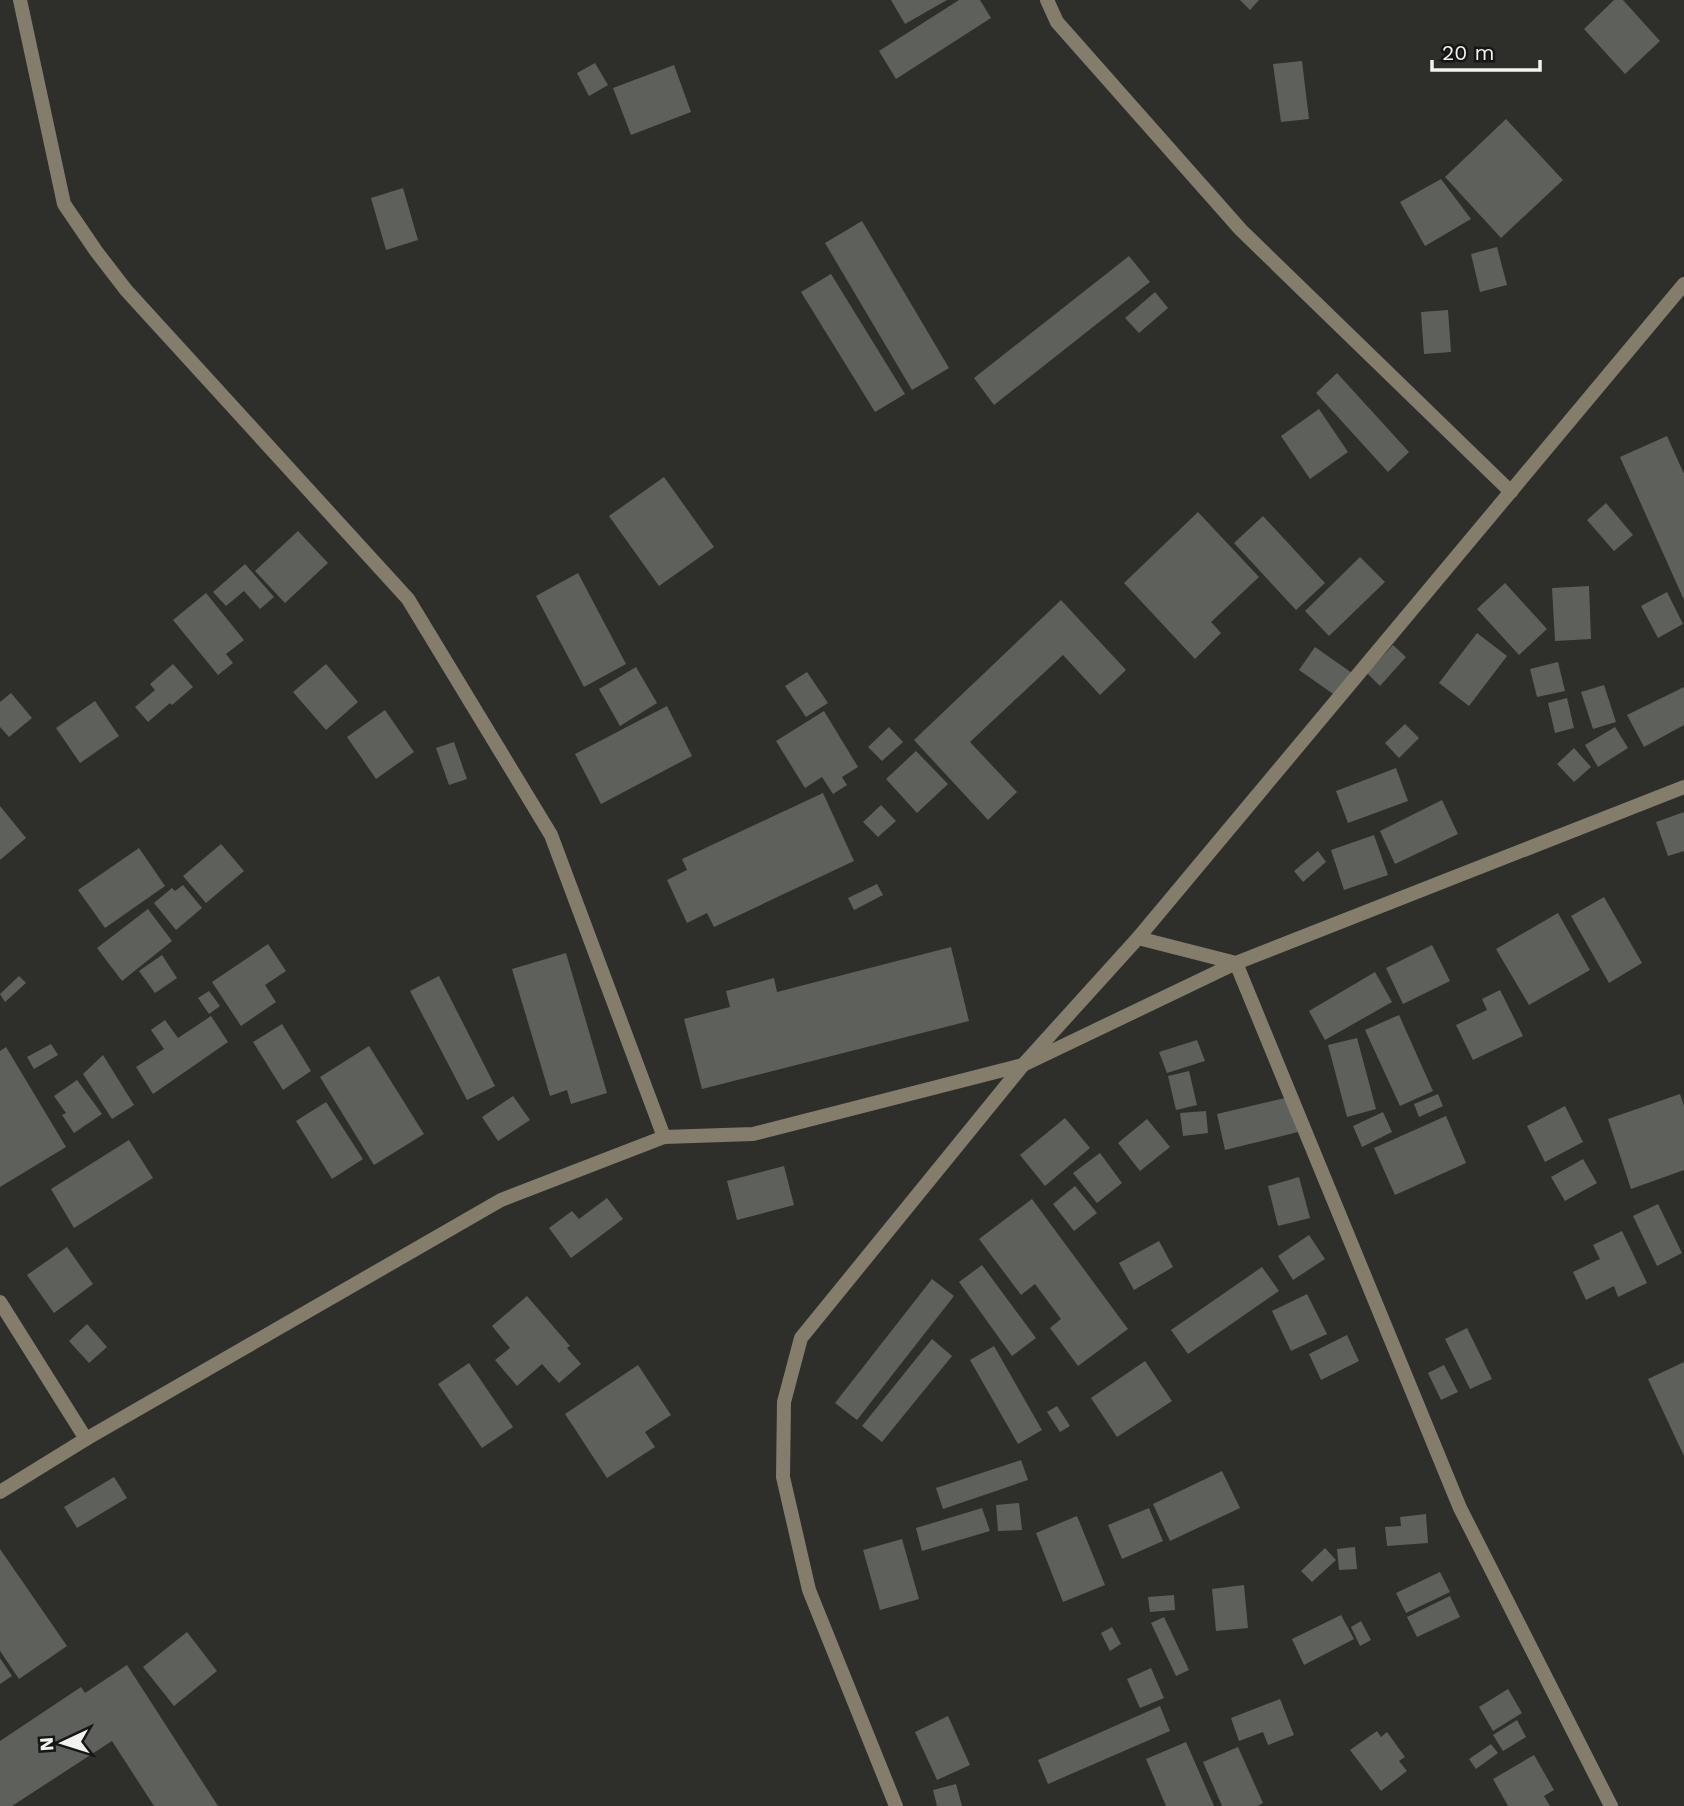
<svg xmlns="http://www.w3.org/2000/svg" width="1684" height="1806" font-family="'Work Sans',sans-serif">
<rect width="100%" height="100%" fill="#2e2e2a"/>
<g fill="#5e605c">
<path d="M891 0H947L905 24Z"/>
<path d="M959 0H980L991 18 896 79 879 51Z"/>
<path d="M1240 0H1259L1250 10Z"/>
<path d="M1614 0H1623L1660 41 1625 74 1584 29Z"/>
<path d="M1302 61 1309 119 1281 122 1273 64Z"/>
<path d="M595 63 608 85 589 96 577 73Z"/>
<path d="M674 65 691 112 631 135 613 88Z"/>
<path d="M1506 119 1563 180 1501 238 1445 177Z"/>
<path d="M1441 179 1471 219 1425 246 1400 202Z"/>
<path d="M403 188 418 240 386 250 371 198Z"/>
<path d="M862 221 949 368 912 390 825 243Z"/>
<path d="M1497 247 1507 285 1480 292 1471 254Z"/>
<path d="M1129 256 1150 282 994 405 974 378Z"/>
<path d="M831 274 905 394 875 412 801 292Z"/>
<path d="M1155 292 1168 308 1139 333 1125 318Z"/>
<path d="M1448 310 1451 352 1424 354 1421 312Z"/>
<path d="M1337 373 1409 452 1388 472 1316 393Z"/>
<path d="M1319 409 1348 452 1310 479 1281 436Z"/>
<path d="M1667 436 1684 474V600L1620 457Z"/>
<path d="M664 477 714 547 659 586 609 516Z"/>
<path d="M1606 503 1633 535 1614 551 1587 520Z"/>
<path d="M1198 512 1259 577 1211 622 1221 633 1195 659 1124 583Z"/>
<path d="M1263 516 1325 583 1296 610 1234 543Z"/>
<path d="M298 531 328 563 285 603 255 571Z"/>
<path d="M1360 557 1385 582 1329 636 1305 611Z"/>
<path d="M245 564 274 597 260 609 244 591 226 606 213 592Z"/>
<path d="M578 573 626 664 584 687 536 596Z"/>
<path d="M1505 583 1547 629 1519 655 1477 609Z"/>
<path d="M1589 586 1591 639 1555 641 1552 588Z"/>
<path d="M1667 592 1683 624 1658 638 1641 606Z"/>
<path d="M206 593 244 640 226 654 233 663 218 675 173 620Z"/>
<path d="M1061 600 1126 670 1100 695 1063 655 970 742 1017 792 988 820 914 740Z"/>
<path d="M1477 633 1507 656 1469 706 1439 683Z"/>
<path d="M1393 645 1406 657 1380 686 1367 673Z"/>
<path d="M1315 647 1352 673 1336 696 1299 670Z"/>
<path d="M1558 662 1565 691 1537 697 1530 669Z"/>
<path d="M173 664 193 687 172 705 170 703 148 722 135 707 155 690 150 684Z"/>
<path d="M326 664 358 702 326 730 293 692Z"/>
<path d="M636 667 657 703 620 726 599 689Z"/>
<path d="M807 672 828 703 806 717 785 686Z"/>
<path d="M1604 685 1616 722 1593 729 1581 692Z"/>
<path d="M1684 687V725L1644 747 1627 715Z"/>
<path d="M11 693 32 718 9 737 0 727V702Z"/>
<path d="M1567 698 1574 728 1555 733 1548 703Z"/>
<path d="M95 701 119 736 80 763 56 728Z"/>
<path d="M667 706 692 756 601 804 575 754Z"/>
<path d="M385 710 414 752 376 779 347 737Z"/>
<path d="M824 711 858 767 842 777 847 785 833 794 822 777 805 788 776 741Z"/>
<path d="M1405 724 1419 738 1399 758 1385 743Z"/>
<path d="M889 727 903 742 882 761 868 747Z"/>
<path d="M1615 727 1628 748 1598 767 1585 745Z"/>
<path d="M454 742 467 779 449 785 436 748Z"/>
<path d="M1574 748 1591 767 1574 782 1557 764Z"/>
<path d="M916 751 948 784 917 813 886 779Z"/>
<path d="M1396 768 1408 801 1348 823 1336 791Z"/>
<path d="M823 793 854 861 714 927 707 913 687 923 667 880 687 870 682 859Z"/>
<path d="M1442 800 1458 834 1395 864 1380 831Z"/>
<path d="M881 805 896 821 878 837 863 822Z"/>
<path d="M0 806 26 838 0 860Z"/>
<path d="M1684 812V851L1668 856 1656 822Z"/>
<path d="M1374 835 1388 875 1344 890 1331 850Z"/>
<path d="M221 844 244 871 206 903 183 876Z"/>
<path d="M139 848 165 886 105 928 78 890Z"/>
<path d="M1318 851 1326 862 1303 882 1294 871Z"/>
<path d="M877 884 883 895 854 910 848 898Z"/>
<path d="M183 885 202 908 176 930 154 903 172 888 175 891Z"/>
<path d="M1604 897 1642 963 1609 983 1571 916Z"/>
<path d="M148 909 172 941 122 981 97 948Z"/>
<path d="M1558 913 1590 970 1529 1005 1496 949Z"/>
<path d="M268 944 286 971 265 985 276 1002 241 1026 212 982Z"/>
<path d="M1432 945 1450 981 1403 1004 1386 968Z"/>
<path d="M951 947 969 1021 702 1089 684 1019 730 1007 726 991 774 978 777 992Z"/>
<path d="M566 953 607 1093 571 1104 567 1090 550 1096 512 969Z"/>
<path d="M162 955 177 978 155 993 139 971Z"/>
<path d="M1375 972 1392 1002 1325 1040 1309 1011Z"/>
<path d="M19 976 26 983 5 1002 0 994Z"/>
<path d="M439 976 495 1086 467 1100 410 991Z"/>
<path d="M1500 990 1523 1036 1473 1060 1456 1025 1487 1010 1482 999Z"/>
<path d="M209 991 220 1006 209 1014 198 998Z"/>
<path d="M1399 1015 1433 1091 1400 1106 1365 1030Z"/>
<path d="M211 1016 228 1042 153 1094 136 1067 164 1049 151 1030 165 1020 178 1038Z"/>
<path d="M282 1024 311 1071 283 1090 253 1042Z"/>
<path d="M1357 1038 1376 1109 1347 1117 1328 1045Z"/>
<path d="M1197 1040 1205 1061 1167 1073 1159 1052Z"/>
<path d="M51 1044 58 1055 34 1069 27 1057Z"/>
<path d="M369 1046 424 1134 374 1165 320 1077Z"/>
<path d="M6 1047 66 1147 0 1187V1051Z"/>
<path d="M103 1055 134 1105 112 1119 83 1074Z"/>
<path d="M1189 1071 1197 1105 1176 1110 1168 1076Z"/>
<path d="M77 1080 102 1114 74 1133 62 1115 66 1113 54 1096Z"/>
<path d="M1438 1094 1443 1106 1419 1117 1414 1104Z"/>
<path d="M1680 1094 1684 1106V1170L1631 1189 1608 1119Z"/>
<path d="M513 1096 530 1120 498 1141 482 1117Z"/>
<path d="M1289 1097 1298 1132 1225 1150 1217 1114Z"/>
<path d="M326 1102 363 1159 332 1179 296 1121Z"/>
<path d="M1565 1106 1583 1142 1545 1162 1527 1126Z"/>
<path d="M1206 1111 1208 1133 1183 1136 1180 1113Z"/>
<path d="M1383 1112 1392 1132 1362 1147 1353 1126Z"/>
<path d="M1446 1116 1466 1163 1395 1195 1374 1148Z"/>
<path d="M1065 1118 1090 1148 1045 1186 1020 1155Z"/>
<path d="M1147 1119 1170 1147 1140 1171 1118 1143Z"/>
<path d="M129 1140 153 1178 74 1228 51 1189Z"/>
<path d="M1100 1153 1122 1183 1097 1203 1073 1173Z"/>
<path d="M1583 1159 1597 1183 1565 1201 1551 1177Z"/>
<path d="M784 1166 794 1205 737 1220 727 1181Z"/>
<path d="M1299 1177 1310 1218 1278 1226 1268 1186Z"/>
<path d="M1075 1186 1097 1213 1074 1231 1053 1204Z"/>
<path d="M607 1198 623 1219 571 1258 549 1228 572 1211 579 1219Z"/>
<path d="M1032 1199 1128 1329 1078 1366 1050 1328 1061 1319 1035 1284 1021 1295 979 1239Z"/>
<path d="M1658 1204 1682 1253 1657 1266 1633 1216Z"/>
<path d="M1622 1231 1647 1283 1618 1297 1614 1286 1586 1300 1573 1272 1600 1259 1593 1245Z"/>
<path d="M1309 1235 1325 1259 1293 1280 1278 1256Z"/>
<path d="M1159 1241 1173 1267 1134 1290 1119 1263Z"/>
<path d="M67 1247 93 1284 54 1313 27 1275Z"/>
<path d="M982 1265 1036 1338 1012 1356 959 1282Z"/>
<path d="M1262 1267 1279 1291 1188 1354 1171 1330Z"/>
<path d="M932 1279 954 1296 857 1420 835 1403Z"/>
<path d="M1307 1294 1327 1334 1291 1351 1272 1311Z"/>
<path d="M527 1296 570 1346 567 1348 581 1364 559 1383 542 1364 517 1386 495 1360 510 1348 492 1326Z"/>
<path d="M87 1324 107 1347 89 1363 69 1341Z"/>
<path d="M1467 1328 1492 1379 1470 1389 1445 1339Z"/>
<path d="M1347 1335 1359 1361 1321 1380 1309 1354Z"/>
<path d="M932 1339 952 1356 882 1442 862 1426Z"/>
<path d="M994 1346 1042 1430 1018 1444 970 1360Z"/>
<path d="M1145 1361 1172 1401 1117 1437 1091 1398Z"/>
<path d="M1684 1362V1456L1648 1379Z"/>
<path d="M469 1363 513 1427 482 1448 438 1384Z"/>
<path d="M638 1365 671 1415 645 1432 655 1447 607 1478 565 1414Z"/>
<path d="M1444 1365 1458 1392 1441 1400 1428 1373Z"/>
<path d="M1057 1406 1070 1426 1060 1432 1047 1412Z"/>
<path d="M1021 1460 1028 1480 943 1509 936 1488Z"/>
<path d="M1222 1471 1240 1508 1170 1541 1153 1504Z"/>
<path d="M114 1477 127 1498 77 1528 64 1507Z"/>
<path d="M1019 1503 1022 1530 998 1531 996 1505Z"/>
<path d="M982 1508 990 1531 922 1551 916 1528Z"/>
<path d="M1149 1508 1163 1541 1122 1559 1108 1525Z"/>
<path d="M1426 1514 1428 1543 1387 1546 1385 1527 1401 1526 1400 1517Z"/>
<path d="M1077 1516 1105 1585 1063 1602 1036 1533Z"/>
<path d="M902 1539 919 1599 880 1610 863 1550Z"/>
<path d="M1355 1547 1357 1569 1339 1570 1337 1549Z"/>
<path d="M1325 1548 1336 1560 1312 1582 1301 1571Z"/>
<path d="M0 1549 67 1646 19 1679 0 1651Z"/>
<path d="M1440 1572 1450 1592 1406 1613 1396 1593Z"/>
<path d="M1244 1585 1248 1628 1216 1631 1212 1589Z"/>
<path d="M1174 1595 1175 1610 1150 1612 1148 1597Z"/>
<path d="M1450 1596 1460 1617 1417 1637 1407 1617Z"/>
<path d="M1341 1615 1354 1639 1304 1665 1292 1639Z"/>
<path d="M1164 1617 1189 1670 1176 1676 1151 1623Z"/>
<path d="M1361 1621 1371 1640 1360 1646 1351 1627Z"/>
<path d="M1112 1627 1121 1644 1110 1651 1101 1633Z"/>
<path d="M187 1632 217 1671 174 1706 143 1667Z"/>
<path d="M0 1658 12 1676 0 1684Z"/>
<path d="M127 1665 218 1806H154L112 1741 12 1806H0V1741L81 1687 85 1693Z"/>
<path d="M1151 1668 1164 1698 1140 1708 1127 1679Z"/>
<path d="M1508 1689 1522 1713 1493 1731 1479 1707Z"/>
<path d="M1280 1699 1294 1735 1268 1745 1263 1732 1239 1741 1231 1718Z"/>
<path d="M1160 1706 1170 1731 1048 1784 1038 1760Z"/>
<path d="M948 1716 970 1765 937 1780 915 1732Z"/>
<path d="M1517 1720 1526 1737 1503 1751 1493 1735Z"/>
<path d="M1377 1731 1381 1737 1387 1732 1405 1757 1399 1761 1407 1771 1381 1791 1350 1750Z"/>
<path d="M1186 1742 1214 1806H1166L1146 1759Z"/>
<path d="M1491 1744 1498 1753 1476 1769 1469 1759Z"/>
<path d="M1238 1747 1263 1803 1257 1806H1222L1203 1762Z"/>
<path d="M1534 1755 1554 1790 1544 1796 1550 1806H1508L1493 1779Z"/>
<path d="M956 1784 962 1806H937L933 1790Z"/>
</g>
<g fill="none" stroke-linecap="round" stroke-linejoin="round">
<g stroke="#847d6b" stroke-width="14">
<path d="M20 0 64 204 96 251 126 290 408 599 551 835 664 1137"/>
<path d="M1047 0 1057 22 1241 230 1511 492"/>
<path d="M1138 938 1236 963 1460 1508 1611 1806"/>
<path d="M0 1302 86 1439"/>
<path d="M0 1492 86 1439 501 1200 664 1137 753 1134 1023 1065 1236 963 1684 787"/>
<path d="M896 1806 809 1590 783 1477 784 1402 801 1338 1023 1065 1138 938 1684 284"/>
</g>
</g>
<g transform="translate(63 1743) rotate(266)" stroke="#161614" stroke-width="5" paint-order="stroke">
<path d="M0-5L12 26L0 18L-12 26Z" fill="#f2f2f0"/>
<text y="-10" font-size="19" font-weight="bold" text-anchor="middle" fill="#f2f2f0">N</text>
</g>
<path d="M1432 60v10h108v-10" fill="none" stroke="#f2f2f0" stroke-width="3.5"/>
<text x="1442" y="60" font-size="21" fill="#f2f2f0" stroke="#161614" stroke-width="5" paint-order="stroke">20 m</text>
</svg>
